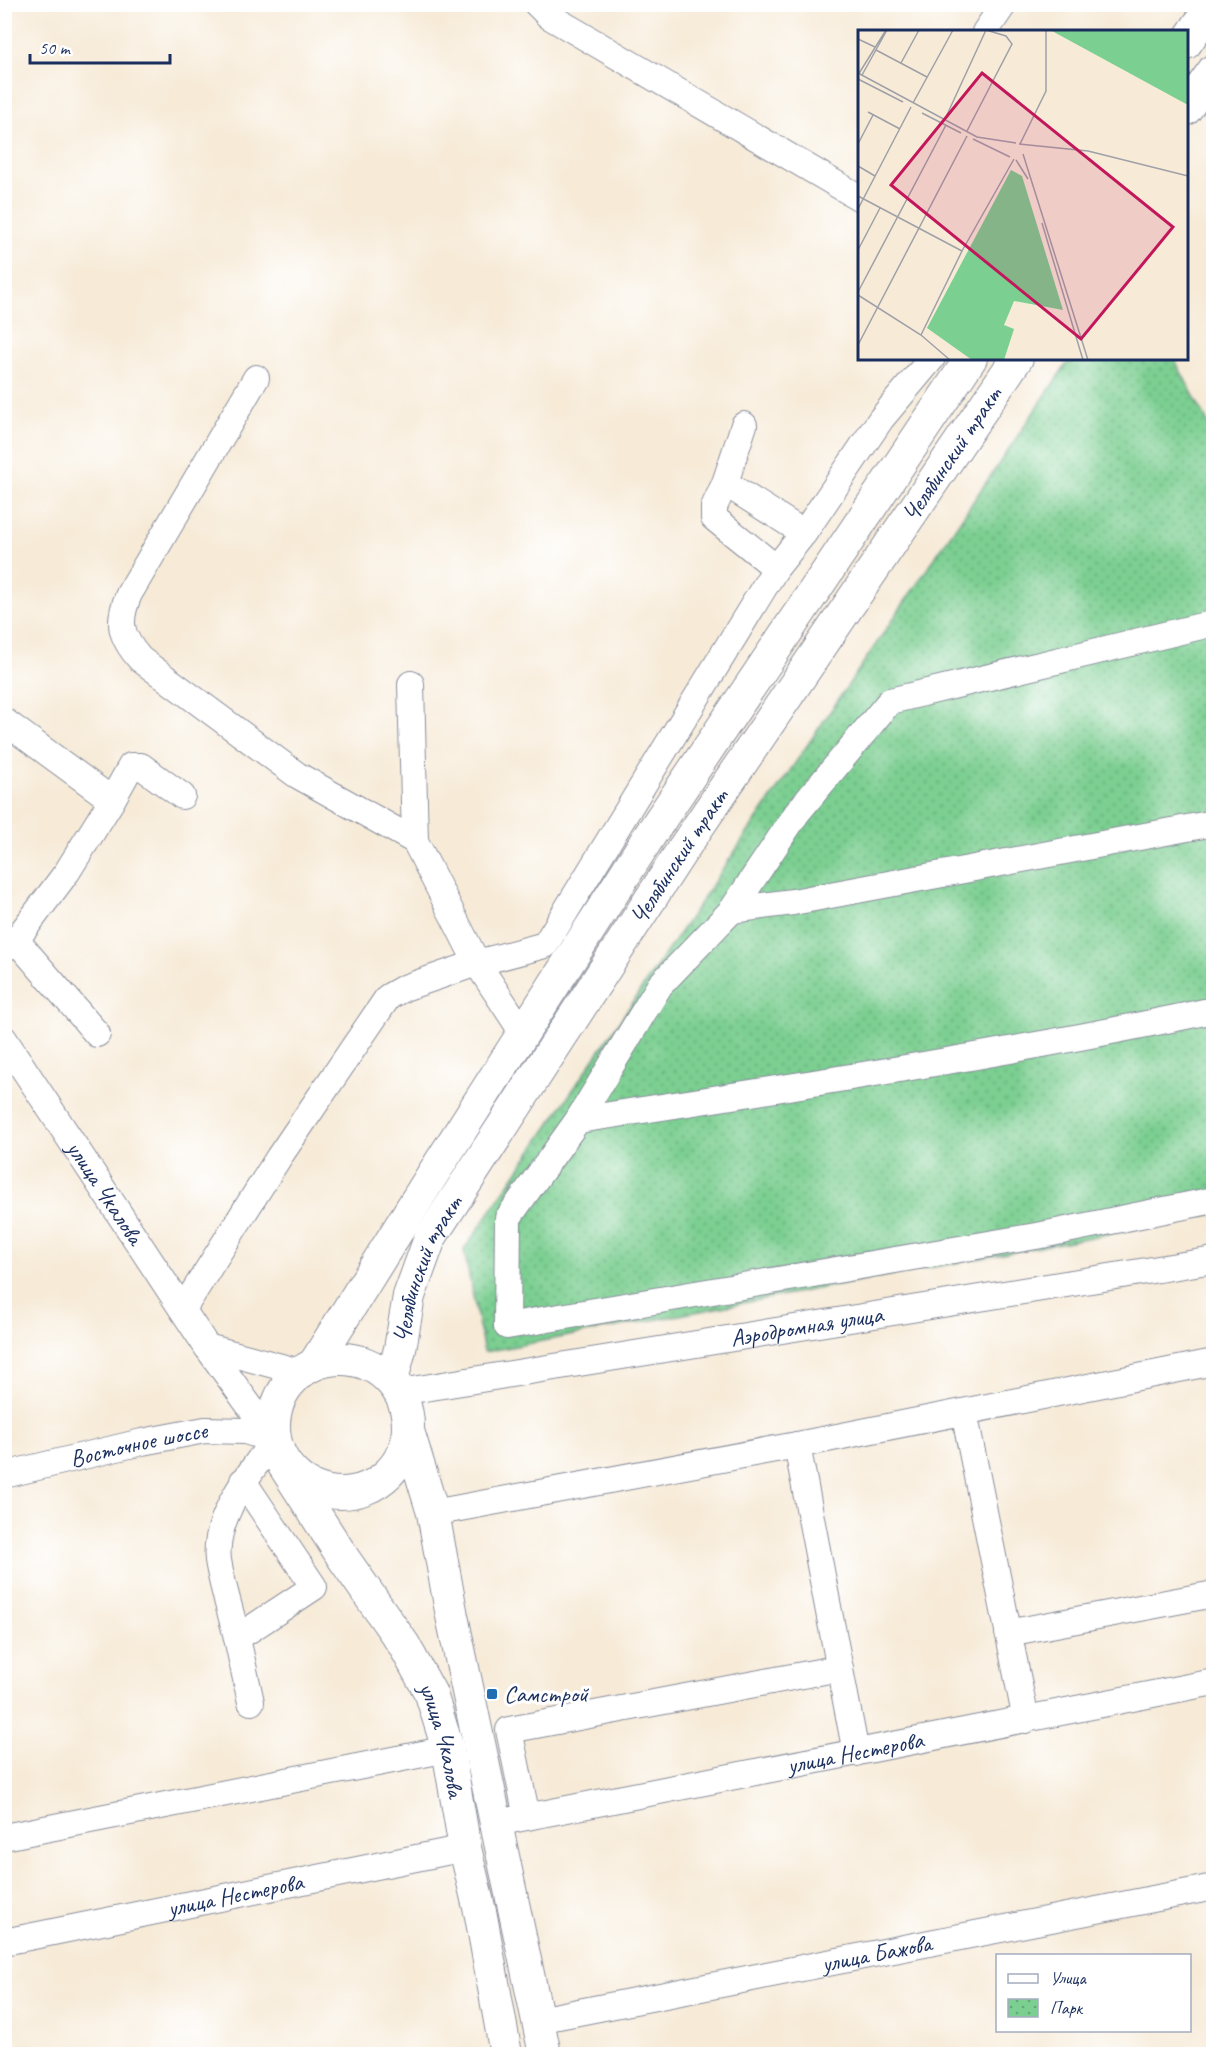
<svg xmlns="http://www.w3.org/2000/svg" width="1218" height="2059" font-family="Caveat,sans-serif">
<defs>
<pattern id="park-dots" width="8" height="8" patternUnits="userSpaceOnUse" patternTransform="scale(1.5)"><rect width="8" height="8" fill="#7bcf91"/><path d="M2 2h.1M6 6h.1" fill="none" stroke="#64a87a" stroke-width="1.8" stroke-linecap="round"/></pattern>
</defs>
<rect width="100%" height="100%" fill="#fff"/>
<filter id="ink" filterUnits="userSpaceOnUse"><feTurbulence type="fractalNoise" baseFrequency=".0167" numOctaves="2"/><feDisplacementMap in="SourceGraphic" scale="12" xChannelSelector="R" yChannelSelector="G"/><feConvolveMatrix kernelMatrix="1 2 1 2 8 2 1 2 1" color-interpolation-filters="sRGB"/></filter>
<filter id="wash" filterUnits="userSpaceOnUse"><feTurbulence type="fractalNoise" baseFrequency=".008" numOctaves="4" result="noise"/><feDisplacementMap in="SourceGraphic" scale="24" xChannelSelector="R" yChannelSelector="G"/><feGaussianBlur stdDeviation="1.35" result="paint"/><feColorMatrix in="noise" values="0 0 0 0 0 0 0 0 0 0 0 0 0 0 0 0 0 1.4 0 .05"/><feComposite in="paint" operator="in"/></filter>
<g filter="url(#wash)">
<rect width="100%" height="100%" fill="#f7ebd8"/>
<path fill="url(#park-dots)" stroke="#4b7f78" stroke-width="1.5" d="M1070 359H1174L1214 434 1213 1214 484 1352 464 1250Z"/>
</g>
<g filter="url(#ink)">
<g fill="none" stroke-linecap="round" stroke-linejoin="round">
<defs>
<g id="minor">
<path d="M537 4 549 16 860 198"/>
<path d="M985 32 1004 4"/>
<path d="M256 378 129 594C117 622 120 636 140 659L297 775 415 841 477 963 545 945 776 568 804 533"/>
<path d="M744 425 725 483 804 533 881 419 932 358"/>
<path d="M725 483 714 507V518L776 568"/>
<path d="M1214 623 890 701 797 813 732 910 793 902 1214 823"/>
<path d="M411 684 415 841"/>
<path d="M4 721 112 800"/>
<path d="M16 940 97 1034"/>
<path d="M4 949 16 940 67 872 112 800 131 766H141L182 796"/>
<path d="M1214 1010C1004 1055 790 1087 578 1120L508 1218 507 1326 1042 1235 1214 1200"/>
<path id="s1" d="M4 1039 207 1347 274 1440"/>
<path d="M578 1120 660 985 732 910"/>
<path d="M183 1309 279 1157 388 997 404 988 477 963 523 1033"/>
<path d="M207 1347 300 1372"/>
<path id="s2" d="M400 1392 1214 1260"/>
<path d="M964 1412 1026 1720"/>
<path d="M797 1445 856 1753"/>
<path id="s3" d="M4 1475 142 1442 205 1430 245 1431 274 1440"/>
<path d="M243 1481 314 1587 237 1638C231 1612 222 1586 218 1560 213 1518 250 1472 274 1440"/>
<path d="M433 1513 797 1445 1214 1362"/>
<path d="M1008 1633 1214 1594"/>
<path d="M237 1638 251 1702"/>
<path d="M527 1817 509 1730 840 1668"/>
<path id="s4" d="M496 1823 1214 1682"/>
<path d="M4 1837 448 1749"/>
<path id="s5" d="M4 1942 465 1848"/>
<path id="s6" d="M538 2020 1214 1887"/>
</g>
<g id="major">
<path d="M1186 43 1213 4"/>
<path d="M1186 109 1214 70"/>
<circle cx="341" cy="1426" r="67"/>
<path d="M315 1363 431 1177 650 835 971 358"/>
<path id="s7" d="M392 1380 400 1349 409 1296 430 1238 683 849 1017 358"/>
<path d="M409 1434 433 1513 452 1616 545 2054"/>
<path id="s8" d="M283 1464 344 1559 404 1645 431 1694 448 1749 465 1848 481 1916 506 2054"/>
</g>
</defs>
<use href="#minor" stroke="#898d9b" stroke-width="28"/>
<use href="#major" stroke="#898d9b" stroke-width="34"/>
<use href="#minor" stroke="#fff" stroke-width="26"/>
<use href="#major" stroke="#fff" stroke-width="32"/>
</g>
</g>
<rect fill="#1f6fb2" stroke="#fff" stroke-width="2" x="486" y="1688" width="12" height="12" rx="3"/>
<g text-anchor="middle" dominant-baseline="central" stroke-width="6" stroke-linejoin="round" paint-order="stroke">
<g font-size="24" fill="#1b2f5e" stroke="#fff">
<text stroke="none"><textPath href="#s7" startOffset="1089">Челябинский тракт</textPath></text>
<text stroke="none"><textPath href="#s7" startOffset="603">Челябинский тракт</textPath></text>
<text stroke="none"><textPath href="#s1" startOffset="184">улица Чкалова</textPath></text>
<text stroke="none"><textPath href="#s7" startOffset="117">Челябинский тракт</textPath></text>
<text stroke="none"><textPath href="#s2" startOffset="412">Аэродромная улица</textPath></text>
<text stroke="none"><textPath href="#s3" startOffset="138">Восточное шоссе</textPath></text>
<text stroke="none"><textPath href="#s8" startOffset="321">улица Чкалова</textPath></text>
<text stroke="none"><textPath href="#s4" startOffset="366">улица Нестерова</textPath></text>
<text stroke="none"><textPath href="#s5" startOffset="236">улица Нестерова</textPath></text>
<text stroke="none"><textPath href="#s6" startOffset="345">улица Бажова</textPath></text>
</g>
<g font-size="24" fill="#1b2f5e" stroke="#fff" text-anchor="start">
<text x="504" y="1694">Самстрой</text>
</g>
</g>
<g transform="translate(858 30)">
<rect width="330" height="330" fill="#f7ebd8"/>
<path d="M330 0V75L194 1V0Z" fill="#7bcf91"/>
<path d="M153 140 164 146 205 280 156 271 146 295 156 299 146 330H114L69 298Z" fill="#7bcf91"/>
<path fill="none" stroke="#9fa0a7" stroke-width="1.5" d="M0 9 17 17M18 20 69 47M43 33 61 0M0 43 119 107 158 113M0 45 28 0M4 45 29 0M0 49 45 72M55 73 95 0M10 82 42 99M64 83 103 103M87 89 128 0M109 101 154 14 148 6 128 0M115 109 152 127M0 114 15 85M161 114 230 121 330 146M162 114 188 61V0M165 124 230 330M158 130 170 149M0 136 17 146M0 166 104 221M0 179 53 77M184 193 225 330M0 220 22 178M0 262 88 95M0 265 63 305 92 330M63 305 104 221 156 129M0 315 109 106"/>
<path fill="#c2185b" fill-opacity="0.15" stroke="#c2185b" stroke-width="3" d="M124 43 315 197 223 309 33 155Z"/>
<rect width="330" height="330" fill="none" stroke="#1b2f5e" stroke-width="3"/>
</g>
<rect width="1218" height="2059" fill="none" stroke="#fff" stroke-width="24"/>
<rect x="996" y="1954" width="195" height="78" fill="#ffffff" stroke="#a4acbf" stroke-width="1.5"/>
<rect x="1008" y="1974" width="30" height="9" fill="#ffffff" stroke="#a4acbf" stroke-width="1.5"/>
<text x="1050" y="1984" font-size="18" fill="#1b2f5e">Улица</text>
<rect x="1008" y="1999" width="30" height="18" fill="url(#park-dots)" stroke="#a4acbf" stroke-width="1.5"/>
<text x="1050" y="2014" font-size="18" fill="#1b2f5e">Парк</text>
<path d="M30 54v9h140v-9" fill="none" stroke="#1b2f5e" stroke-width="3"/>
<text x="39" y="54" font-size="18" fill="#1b2f5e" stroke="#ffffff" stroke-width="4.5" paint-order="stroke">50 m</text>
</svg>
